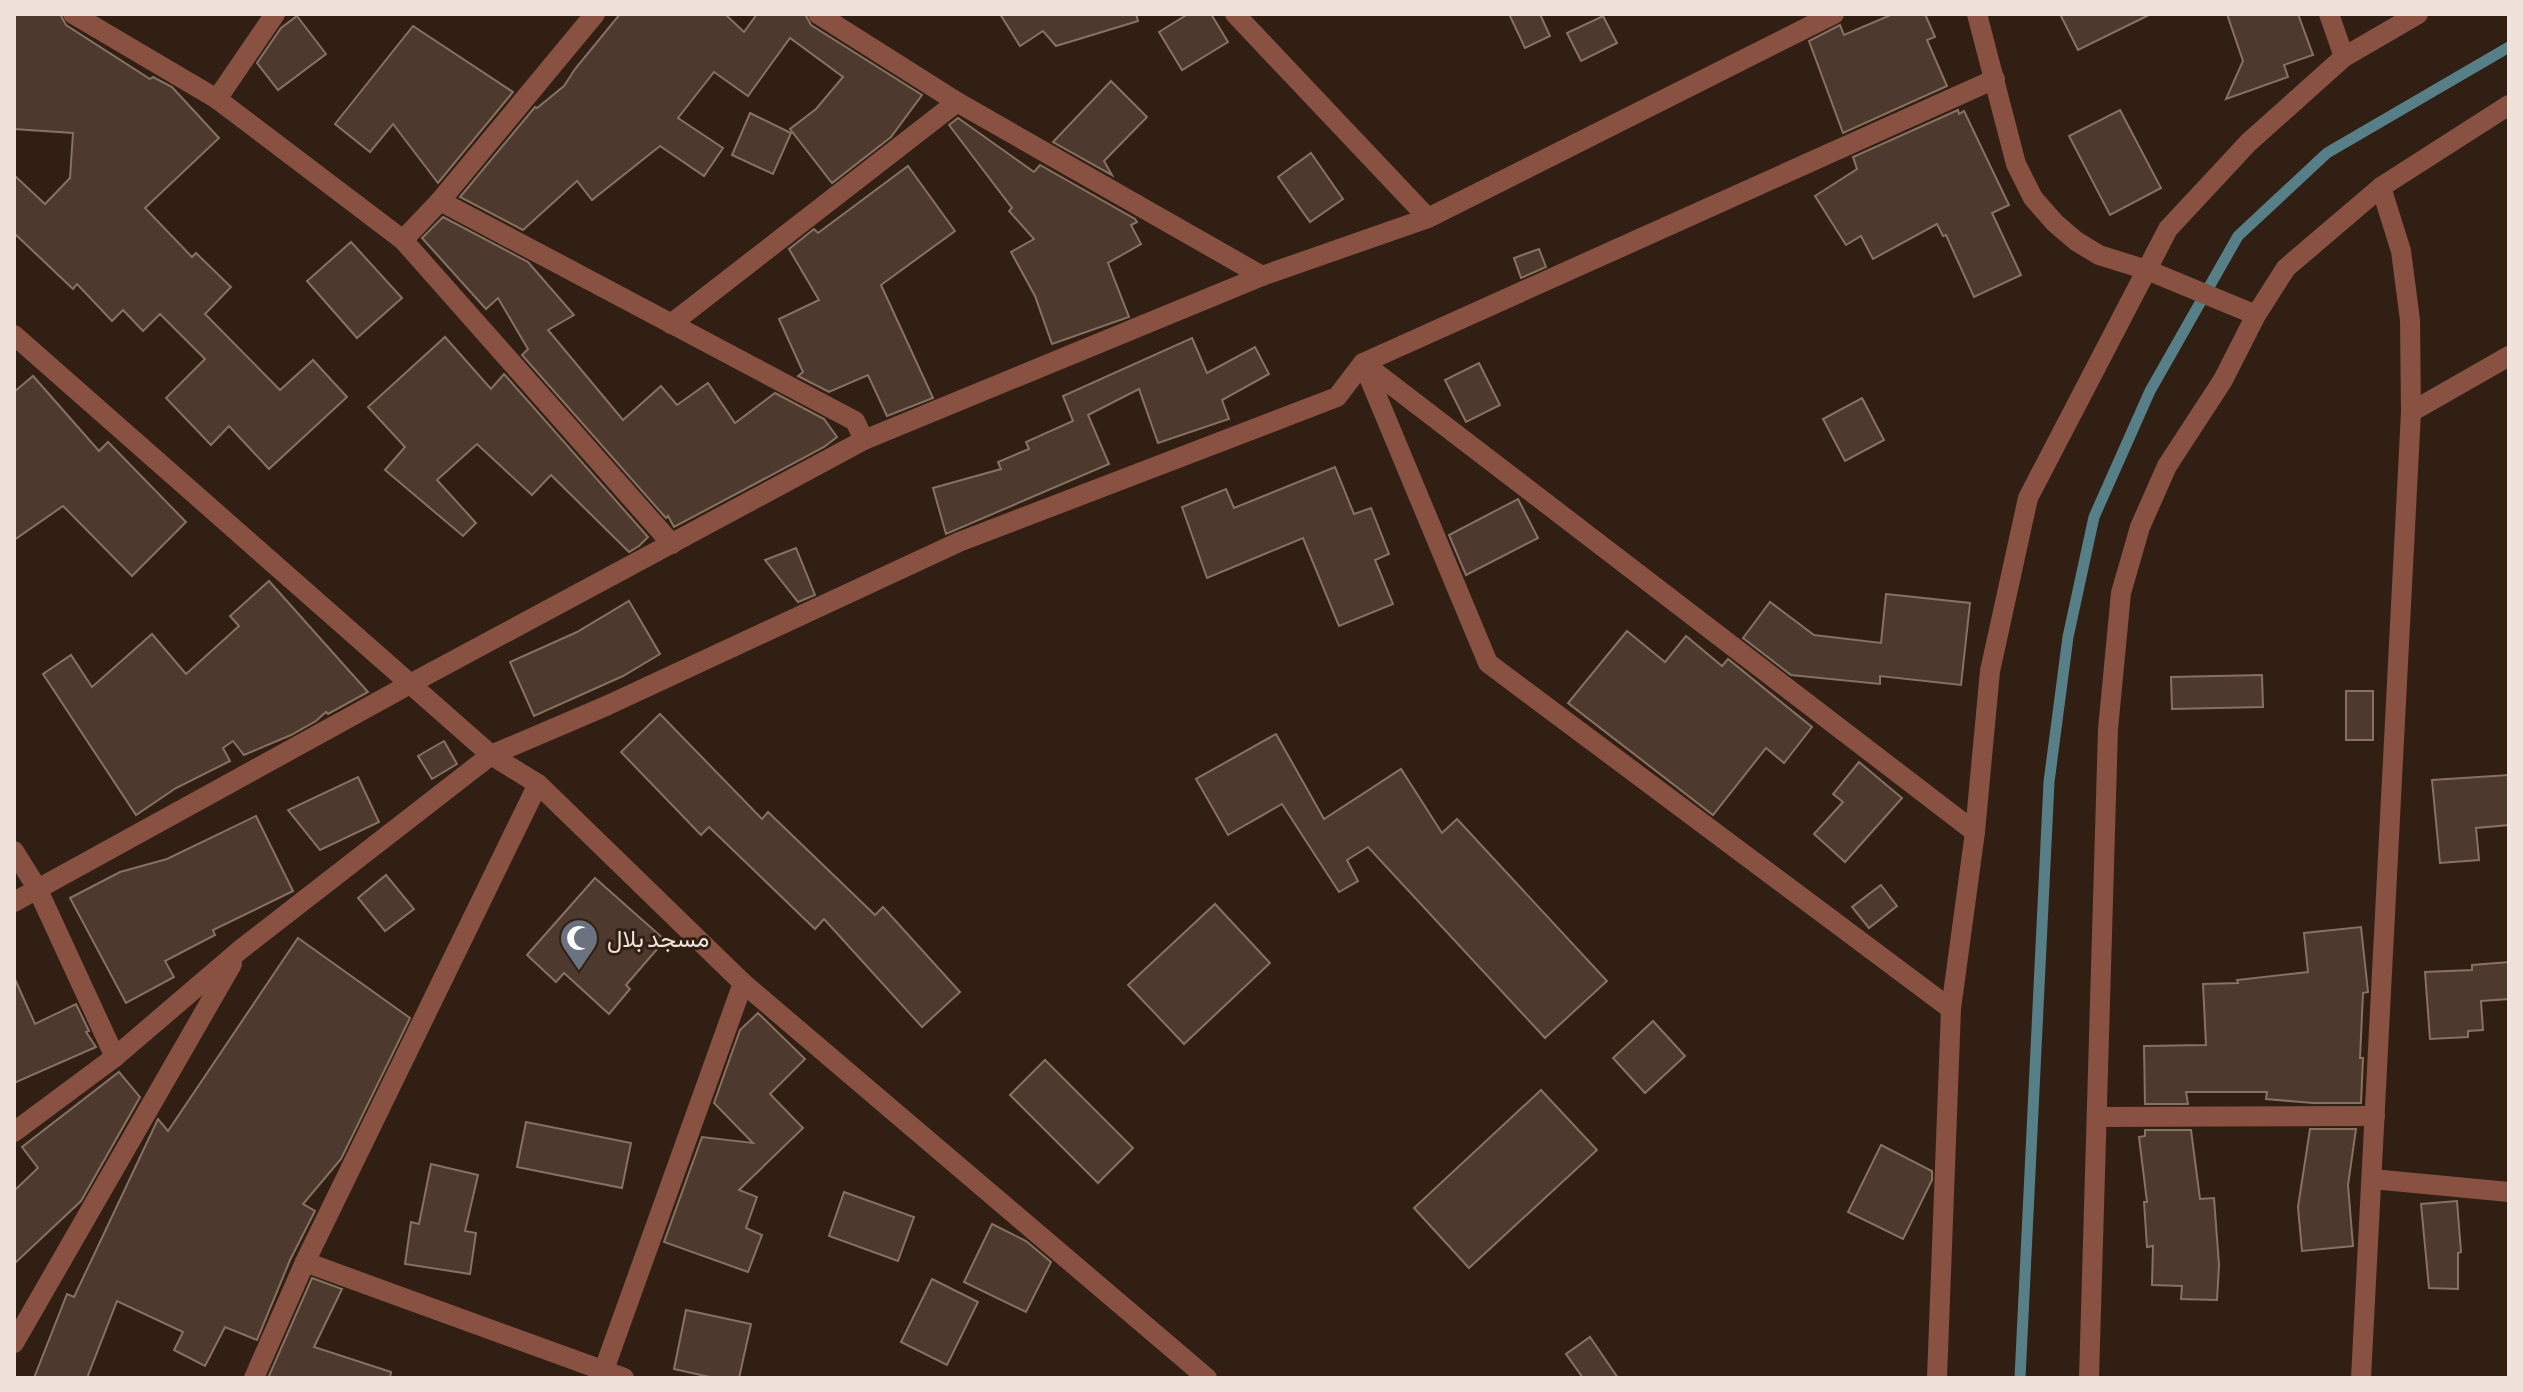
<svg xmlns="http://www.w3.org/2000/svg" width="2523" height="1392" font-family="'Asap Condensed',Vazirmatn,sans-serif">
<rect width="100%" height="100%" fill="#311f13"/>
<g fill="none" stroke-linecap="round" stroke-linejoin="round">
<path stroke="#567f88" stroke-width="11" d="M2020 1378 2049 782 2068 637 2094 517 2150 391 2238 236 2327 153 2509 47"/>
</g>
<g fill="#4d392d" stroke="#877163" stroke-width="2">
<path d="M14 14H60L66 25 150 79 153 77 172 87 219 138 145 208 192 257 196 253 231 287 205 314 280 390 313 360 347 397 269 469 229 426 211 445 166 398 205 359 160 314 143 331 123 310 112 321 77 284 73 289 14 233V175L45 204 70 178 73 133 14 129Z"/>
<path d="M620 14H725L744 32 757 14H805L811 25 922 95 891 137 832 183 790 129 816 109 843 77 790 38 748 96 714 72 678 118 723 148 704 176 660 146 592 200 577 181 523 230 460 197 535 107 537 108 564 86 575 69Z"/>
<path d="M1000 14H1136L1138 21 1056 46 1043 31 1020 46Z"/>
<path d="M1188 14H1211L1228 42 1182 70 1159 32Z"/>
<path d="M1509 14H1540L1550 36 1525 48Z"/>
<path d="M1893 14H1925L1935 37 1927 40 1947 86 1843 133 1809 41 1840 25 1844 35Z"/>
<path d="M2060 14H2151L2078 50Z"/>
<path d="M2227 14H2298L2313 55 2284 65 2288 77 2226 99 2243 61Z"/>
<path d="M297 16 326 54 278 90 257 63 281 28Z"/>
<path d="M1603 16 1617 43 1581 61 1567 33Z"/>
<path d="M413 26 513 92 438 183 393 124 370 152 335 124Z"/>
<path d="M1111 81 1147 117 1104 161 1112 175 1053 142Z"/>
<path d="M1958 110 1959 114 1964 111 2009 205 1992 213 2021 275 1974 297 1946 235 1943 236 1937 224 1873 259 1861 236 1846 245 1815 196 1857 169 1853 157Z"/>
<path d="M2120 110 2161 188 2110 215 2069 136Z"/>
<path d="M750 113 791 133 773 174 732 155Z"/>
<path d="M958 118 1034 172 1040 165 1135 219 1137 222 1131 225 1141 244 1108 263 1129 317 1052 344 1035 296 1011 252 1034 239 1009 211 1012 208 949 125Z"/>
<path d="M1311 153 1343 199 1310 222 1278 177Z"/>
<path d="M908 166 955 231 881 285 933 398 887 416 868 375 829 392 798 376 803 372 779 319 819 300 789 249 814 229 818 233Z"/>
<path d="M443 217 528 262 574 315 548 330 623 420 661 386 677 405 708 383 735 423 775 393 824 419 837 437 824 447 674 527 668 516 666 518 522 355 528 349 498 298 486 309 422 238Z"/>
<path d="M351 242 402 298 357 338 307 281Z"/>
<path d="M1539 249 1546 267 1521 278 1514 258Z"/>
<path d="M445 337 491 389 504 374 648 537 639 546 629 552 551 475 532 495 477 444 437 480 476 523 463 536 385 470 405 447 368 407Z"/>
<path d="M1192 338 1207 373 1255 347 1269 374 1222 400 1229 419 1158 443 1139 389 1088 415 1109 464 946 534 933 488 1001 469 998 462 1029 449 1026 442 1073 421 1063 396Z"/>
<path d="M1479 363 1500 405 1466 422 1445 380Z"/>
<path d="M33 376 99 451 108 442 186 522 132 576 63 506 14 540V392Z"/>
<path d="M1862 398 1884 440 1845 461 1823 419Z"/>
<path d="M1335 467 1354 514 1371 508 1389 554 1375 560 1393 604 1339 626 1303 538 1207 578 1182 507 1226 489 1234 508Z"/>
<path d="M1518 499 1538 538 1466 575 1449 535Z"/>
<path d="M796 548 815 595 798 602 765 560Z"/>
<path d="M269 581 368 692 328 714 326 712 316 721 291 735 244 755 233 741 223 748 230 761 176 788 136 815 43 674 71 655 92 687 152 634 186 674 239 626 230 616Z"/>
<path d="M1886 594 1970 603 1961 685 1880 676V684L1791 675 1743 638 1770 602 1814 635 1881 643Z"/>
<path d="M629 601 660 654 623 676 534 716 510 662 577 632Z"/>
<path d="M1627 631 1665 662 1686 636 1722 666 1728 659 1812 727 1784 763 1766 748 1713 815 1568 703Z"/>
<path d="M2262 675 2263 707 2172 709 2171 677Z"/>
<rect x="2346" y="691" width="27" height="49"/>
<path d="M660 714 762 819 768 812 875 915 883 907 960 992 922 1027 824 919 815 929 709 827 701 835 621 752Z"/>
<path d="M1276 734 1324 819 1401 769 1442 833 1457 819 1607 981 1545 1038 1368 847 1347 860 1358 881 1339 892 1282 804 1228 835 1196 779Z"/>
<path d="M444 741 457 764 432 779 418 756Z"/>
<path d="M1859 762 1902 798 1845 862 1814 834 1843 802 1833 794Z"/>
<path d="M2509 775V825L2476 828 2479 860 2440 863 2432 780Z"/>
<path d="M358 777 379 822 320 850 288 810Z"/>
<path d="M256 816 293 891 213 930 215 935 165 961 174 977 126 1003 70 898 120 872 167 859Z"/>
<path d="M386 875 414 909 385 931 358 898Z"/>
<path d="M595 878 665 940 626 985 630 989 609 1014 564 973 556 982 527 955Z"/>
<path d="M1881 885 1897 906 1869 928 1852 907Z"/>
<path d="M1215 904 1270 963 1184 1044 1128 985Z"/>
<path d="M2361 927 2368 992 2363 993 2360 1058H2363L2361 1103H2313L2266 1099 2267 1092H2186L2188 1104H2145L2144 1046 2206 1045 2203 984 2238 983 2237 980 2308 972 2304 933Z"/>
<path d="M298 938 410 1018 341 1159 303 1204 315 1211 290 1260 257 1340 225 1327 205 1366 174 1350 183 1332 117 1301 87 1378H34L67 1294 74 1297 158 1119 168 1131Z"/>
<path d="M2509 962V999L2481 1001 2483 1030 2468 1031V1037L2430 1039 2425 972 2472 970V965Z"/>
<path d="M14 977 35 1024 76 1004 89 1031 86 1032 96 1047 14 1083Z"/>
<path d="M758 1013 805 1059 770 1094 803 1128 739 1190 757 1197 746 1228 762 1235 748 1272 664 1242 702 1137 753 1143 714 1103 740 1030Z"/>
<path d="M1653 1021 1685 1056 1645 1093 1613 1058Z"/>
<path d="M1045 1060 1133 1148 1098 1183 1010 1095Z"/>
<path d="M119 1072 140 1097 81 1201 14 1264V1191L38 1168 22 1147Z"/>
<path d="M1541 1090 1597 1150 1469 1268 1414 1208Z"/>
<path d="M526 1122 631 1143 622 1188 517 1167Z"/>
<path d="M2310 1129H2356L2348 1185 2353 1246 2302 1251 2298 1207Z"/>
<path d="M2145 1130H2191L2200 1199 2214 1198 2219 1265 2217 1300 2181 1299 2182 1286 2152 1285 2153 1246 2147 1247 2144 1202H2147L2139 1137 2145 1136Z"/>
<path d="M1881 1145 1932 1171V1180L1903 1239 1848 1212Z"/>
<path d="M431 1164 478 1175 465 1231 476 1233 470 1274 405 1264 411 1222 419 1224Z"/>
<path d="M844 1192 914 1217 898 1261 829 1236Z"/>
<path d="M2457 1201 2461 1252 2458 1253V1289L2429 1288 2421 1204Z"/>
<path d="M992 1224 1026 1241 1051 1262 1026 1312 964 1282Z"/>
<path d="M312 1278 342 1289 314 1347 391 1372 390 1378H268Z"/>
<path d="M932 1279 978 1302 947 1365 901 1342Z"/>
<path d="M686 1310 751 1324 739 1378H714L674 1369Z"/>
<path d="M1590 1337 1618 1378H1583L1566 1354Z"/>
</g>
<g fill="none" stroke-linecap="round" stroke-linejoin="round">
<g stroke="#885141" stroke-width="20">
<path d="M73 14 217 99 403 240"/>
<path d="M818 14 957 102 1262 276"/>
<path d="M1235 14 1428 218"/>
<path d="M1977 14 2016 164 2033 198 2055 223 2076 241 2099 255 2147 270 2256 315"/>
<path d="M2329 14 2344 57"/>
<path d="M217 99 275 14"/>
<path d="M440 201 595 14"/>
<path d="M671 324 957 102"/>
<path d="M14 335 491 755 538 784 743 983 1207 1378"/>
<path d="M2411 412 2509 356"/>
<path d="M672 544 403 240 440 201 855 421 864 440"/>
<path d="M14 851 37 888 115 1057"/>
<path d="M14 902 410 684 864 440 1262 276 1428 218 1834 14"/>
<path d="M1951 1009 1488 663 1363 363 1995 79"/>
<path d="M2097 1117 2375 1116"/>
<path d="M14 1132 115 1057 240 950 491 755 606 706 959 542 1337 397 1363 363 1975 832"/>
<path d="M2372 1179 2509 1192"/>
<path d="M305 1262 624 1378"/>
<path d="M14 1343 232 964"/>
<path d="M254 1378 305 1262 538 784"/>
<path d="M601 1378 743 983"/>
<path d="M1937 1378 1951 1009 1975 832 1990 671 2028 498 2168 229 2248 143 2344 57 2418 14"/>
<path d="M2089 1378 2108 729 2121 593 2140 527 2167 466 2223 380 2256 315 2286 268 2381 187 2509 105"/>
<path d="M2361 1378 2411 412 2410 320 2401 251 2381 187"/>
</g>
</g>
<defs>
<symbol id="mosque-pin" viewBox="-11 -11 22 30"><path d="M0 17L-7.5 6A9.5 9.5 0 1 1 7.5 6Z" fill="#6b7280" stroke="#311f13"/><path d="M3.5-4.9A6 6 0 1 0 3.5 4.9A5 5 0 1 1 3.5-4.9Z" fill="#fff"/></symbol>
</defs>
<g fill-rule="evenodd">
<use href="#mosque-pin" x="557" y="916" width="44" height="60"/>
</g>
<g text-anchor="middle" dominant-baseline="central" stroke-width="6" stroke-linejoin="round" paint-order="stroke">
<g font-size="24" fill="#efe2db" stroke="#311f13" text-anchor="start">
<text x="607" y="938">مسجد بلال</text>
</g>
</g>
<rect width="2523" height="1392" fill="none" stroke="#efe2db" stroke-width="32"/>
</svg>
